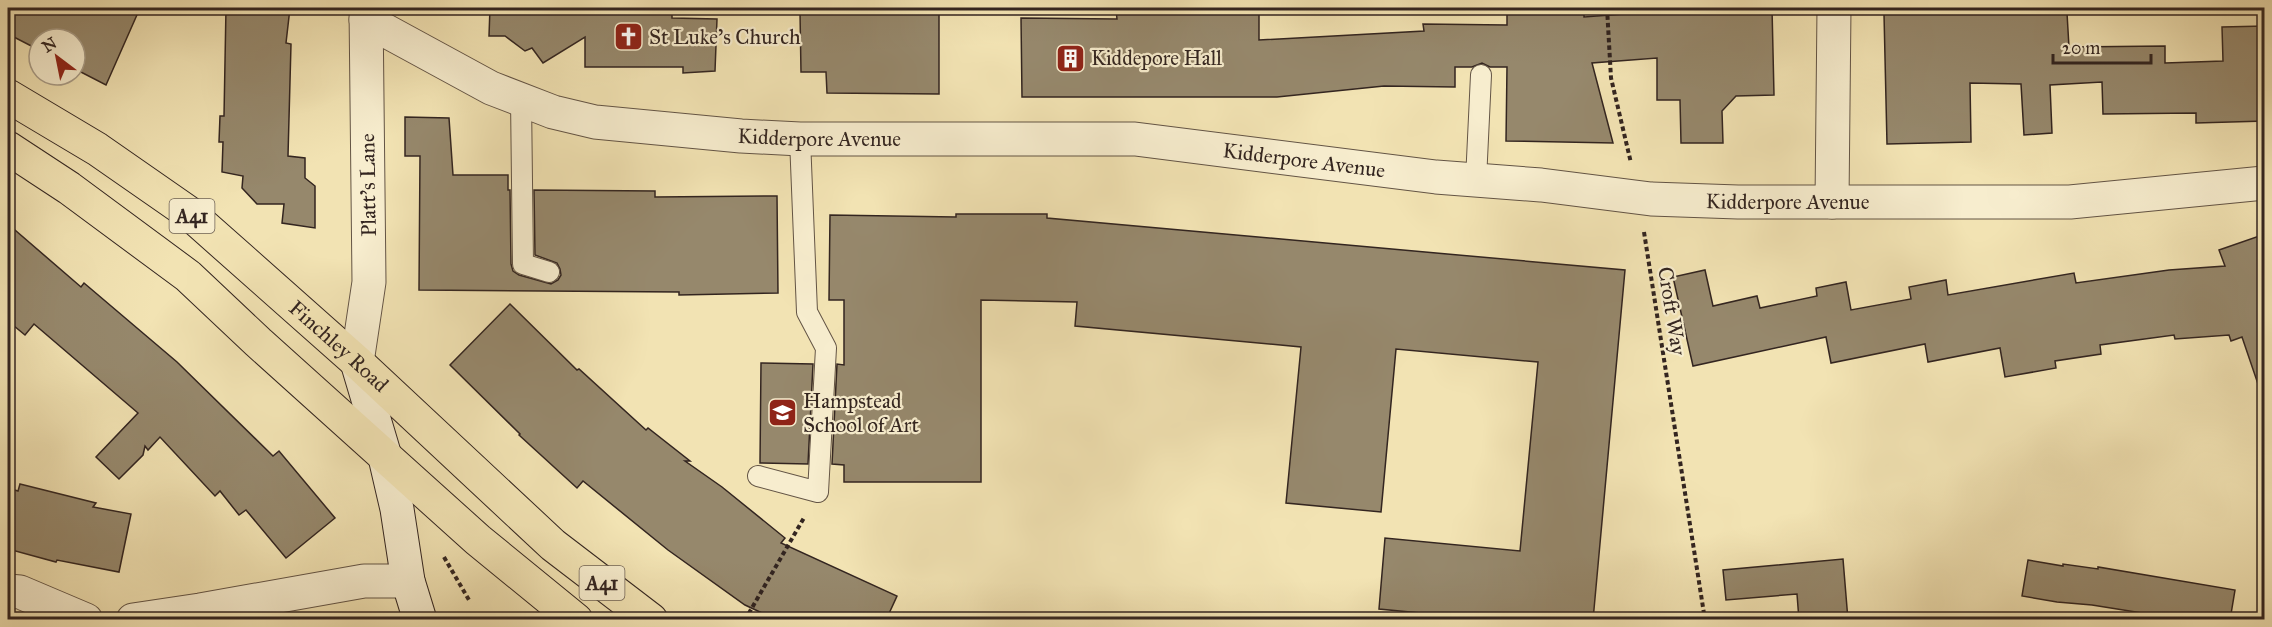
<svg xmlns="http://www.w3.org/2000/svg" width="2272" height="627" font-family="'IM FELL Great Primer',serif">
<rect width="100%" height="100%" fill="#f2e3b3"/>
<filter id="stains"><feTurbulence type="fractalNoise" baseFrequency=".00333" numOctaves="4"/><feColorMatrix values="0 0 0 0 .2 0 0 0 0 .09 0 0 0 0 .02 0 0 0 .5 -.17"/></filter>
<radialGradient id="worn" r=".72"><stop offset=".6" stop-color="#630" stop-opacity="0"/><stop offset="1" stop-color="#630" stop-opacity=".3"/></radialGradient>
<g fill="#96886c" stroke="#332520" stroke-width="1.5">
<path d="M8 8H140L106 85 75 69V39H39V50L8 34Z"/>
<path d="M226 8H290L286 43 291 44 288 156 305 158V178L315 186V228L282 223 284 204H257L242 188 243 176 222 172 223 142H219L220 116H224Z"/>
<path d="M490 8H672V18L717 19 715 71 683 73V67H585V37L543 63 532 48 525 51 505 36H489Z"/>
<path d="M842 8 939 11V94L827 93 826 72H801L800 12 825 13 826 10H841Z"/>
<path d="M1205 8H1259V40L1424 31 1423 24 1507 25V8H1584V17L1706 8H1772L1774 95 1736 96 1722 111 1723 143H1681L1680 100H1657V58L1592 63 1613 143 1506 141 1507 67H1490L1482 63 1472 67H1455V87L1384 86 1277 97H1022L1021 18 1117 19 1116 10 1205 11Z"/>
<path d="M1908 8H2035V14L2067 13 2069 47 2165 46V63L2223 61 2222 27 2265 26V121L2196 123V113L2103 114 2102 82 2050 85 2052 133 2024 135 2021 84 1970 83 1971 142 1887 144 1884 14 1908 13Z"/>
<path d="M405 117 449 118 453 175H508V190H510L511 264 513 271 519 275 551 284 558 280 561 275 560 269 557 263 535 255 534 190 655 191V197L777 196 778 293 679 295V292L419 290 420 156H405Z"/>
<path d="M956 214H1047V218L1625 270 1593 620H1494L1379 609 1385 538 1520 551 1538 362 1396 349 1381 512 1286 503 1301 347 1075 326 1077 302 981 300V482H844V465L832 464 837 364 844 365V300H829L830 215 956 217Z"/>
<path d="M8 224 81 287 84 283 177 362 273 456 279 451 335 518 286 558 246 510 239 515 220 491 215 496 160 437 148 450 145 446 143 455 119 479 96 457 138 413 34 324 25 335 8 321Z"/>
<path d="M2265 234V389L2260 390 2242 337 2231 341 2229 335 2175 339 2174 335 2100 345 2101 354 2055 361 2056 368 2005 377 2000 348 1928 362 1925 344 1831 363 1826 337 1693 366 1673 277 1705 270 1713 306 1757 296 1760 308 1817 296 1816 288 1846 282 1851 310 1911 299 1909 287 1946 280 1948 295 2074 273 2076 283 2169 270 2225 266 2219 250Z"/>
<path d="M510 304 577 370 579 369 646 430 648 428 690 461H685L722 487 785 538 781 543 897 596 886 620H777L745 605 668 550 583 481 577 488 519 435 520 434 450 365Z"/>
<path d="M761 363 813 364 808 464 760 463Z"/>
<path d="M20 484 96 503 93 507 131 514 119 572 57 560 56 562 8 549V488L18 491Z"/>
<path d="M1843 559 1848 620H1799L1797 594 1726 600 1723 570Z"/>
<path d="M2028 560 2063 566V564L2098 569V567L2235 590 2230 620H2186L2092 605 2057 602 2022 596Z"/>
</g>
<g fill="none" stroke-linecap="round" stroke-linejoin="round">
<defs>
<g id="service">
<path d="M521 99 523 264 549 272"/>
<path d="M1476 180 1481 75"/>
<path d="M758 476 818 492 826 348 807 312 800 139"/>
</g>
<g id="minor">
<path id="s1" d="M366 20 491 88 553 112 595 122 741 136 800 139H1135L1436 177 1541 185 1651 199 1738 202H2070L2264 183"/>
<path d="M1832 202 1834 8"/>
<path d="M8 591 20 592 86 620"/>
<path d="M133 620 200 610 364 581H408"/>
</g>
<path id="tertiary" d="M357 362 369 282 366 8"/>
<path id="secondary" d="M357 362 384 453 397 509 408 581 420 620"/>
<g id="trunk">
<path id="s2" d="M8 96 97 149 189 213 357 362 553 545 651 620"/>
<path d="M8 148 69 188 188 276 258 342 478 540 576 620"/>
</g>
</defs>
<use href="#service" stroke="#635445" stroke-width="22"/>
<use href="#minor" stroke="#635445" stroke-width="35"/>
<use href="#tertiary" stroke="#635445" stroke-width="35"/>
<use href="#secondary" stroke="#332520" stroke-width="35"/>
<use href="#trunk" stroke="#332520" stroke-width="35"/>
<g stroke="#332520" stroke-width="4" stroke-dasharray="4.5 3" stroke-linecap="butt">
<path d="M1607 8 1611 78 1631 163"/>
<path d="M1644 232 1705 620"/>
<path d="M444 557 469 600"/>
<path d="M745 620 805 516"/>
</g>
<use href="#service" stroke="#f7edce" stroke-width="20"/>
<use href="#minor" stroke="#f7edce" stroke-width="33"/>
<use href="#tertiary" stroke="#f7edce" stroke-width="33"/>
<use href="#secondary" stroke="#f7edce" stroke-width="33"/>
<use href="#trunk" stroke="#f2e3b3" stroke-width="33"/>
</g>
<defs>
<symbol id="church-square" viewBox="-11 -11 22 22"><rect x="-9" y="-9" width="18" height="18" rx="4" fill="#8f2418" stroke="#f7edce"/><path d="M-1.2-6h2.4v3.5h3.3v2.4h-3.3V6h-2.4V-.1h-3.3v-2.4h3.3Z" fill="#fff"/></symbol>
<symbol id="building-square" viewBox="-11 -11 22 22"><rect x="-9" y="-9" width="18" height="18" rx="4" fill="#8f2418" stroke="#f7edce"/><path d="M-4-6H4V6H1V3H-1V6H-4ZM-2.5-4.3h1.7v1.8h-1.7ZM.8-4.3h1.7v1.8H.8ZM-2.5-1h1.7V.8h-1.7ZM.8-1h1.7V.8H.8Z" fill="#fff"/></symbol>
<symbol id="university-square" viewBox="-11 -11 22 22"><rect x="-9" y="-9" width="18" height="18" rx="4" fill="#8f2418" stroke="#f7edce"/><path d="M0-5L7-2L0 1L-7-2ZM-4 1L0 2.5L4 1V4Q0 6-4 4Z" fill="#fff"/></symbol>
</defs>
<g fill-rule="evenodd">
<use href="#church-square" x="612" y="20" width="33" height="33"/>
<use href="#building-square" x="1054" y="42" width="33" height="33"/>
<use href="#university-square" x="766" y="396" width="33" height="33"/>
</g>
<g text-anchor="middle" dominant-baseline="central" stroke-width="4.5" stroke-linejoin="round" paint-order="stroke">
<g fill="#f7edce" stroke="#6e6154" stroke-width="1.5">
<rect x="169.5" y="199" width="45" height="34" rx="4.5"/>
<rect x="579.5" y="566" width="45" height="34" rx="4.5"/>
</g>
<g font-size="20" font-weight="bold" fill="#332520">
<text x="192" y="216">A41</text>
<text x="602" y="583">A41</text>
</g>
<g font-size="21" fill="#332520" stroke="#f7edce" text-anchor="start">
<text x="649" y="37">St Luke's Church</text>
<text x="1091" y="58">Kiddepore Hall</text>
<text x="803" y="401">Hampstead<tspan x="803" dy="24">School of Art</tspan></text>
</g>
<g font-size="21" fill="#332520" stroke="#f7edce">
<text stroke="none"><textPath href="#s1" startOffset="477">Kidderpore Avenue</textPath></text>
<text stroke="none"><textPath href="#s1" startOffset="963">Kidderpore Avenue</textPath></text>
<text transform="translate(368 185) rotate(-91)">Platt's Lane</text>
<text stroke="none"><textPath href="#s1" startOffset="1449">Kidderpore Avenue</textPath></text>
<text transform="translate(1672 311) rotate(81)">Croft Way</text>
<text stroke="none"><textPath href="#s2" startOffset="416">Finchley Road</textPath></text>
</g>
</g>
<rect width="2272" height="627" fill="none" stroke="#f2e3b3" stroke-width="30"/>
<rect x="9" y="9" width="2254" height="609" fill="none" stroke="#332520" stroke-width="3"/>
<rect x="15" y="15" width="2242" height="597" fill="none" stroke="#332520" stroke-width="1.5"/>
<g transform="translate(57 57) rotate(328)"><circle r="28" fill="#f7edce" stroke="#a99d88" stroke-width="1.5"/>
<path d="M0-4.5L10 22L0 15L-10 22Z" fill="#8f2418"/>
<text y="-9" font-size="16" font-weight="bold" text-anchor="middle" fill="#332520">N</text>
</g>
<path d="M2053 54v9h98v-9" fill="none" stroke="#332520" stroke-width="3"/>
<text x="2062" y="54" font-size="18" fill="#332520" stroke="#f7edce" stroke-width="4.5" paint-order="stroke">20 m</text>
<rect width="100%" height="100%" filter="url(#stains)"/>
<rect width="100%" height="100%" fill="url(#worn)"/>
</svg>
